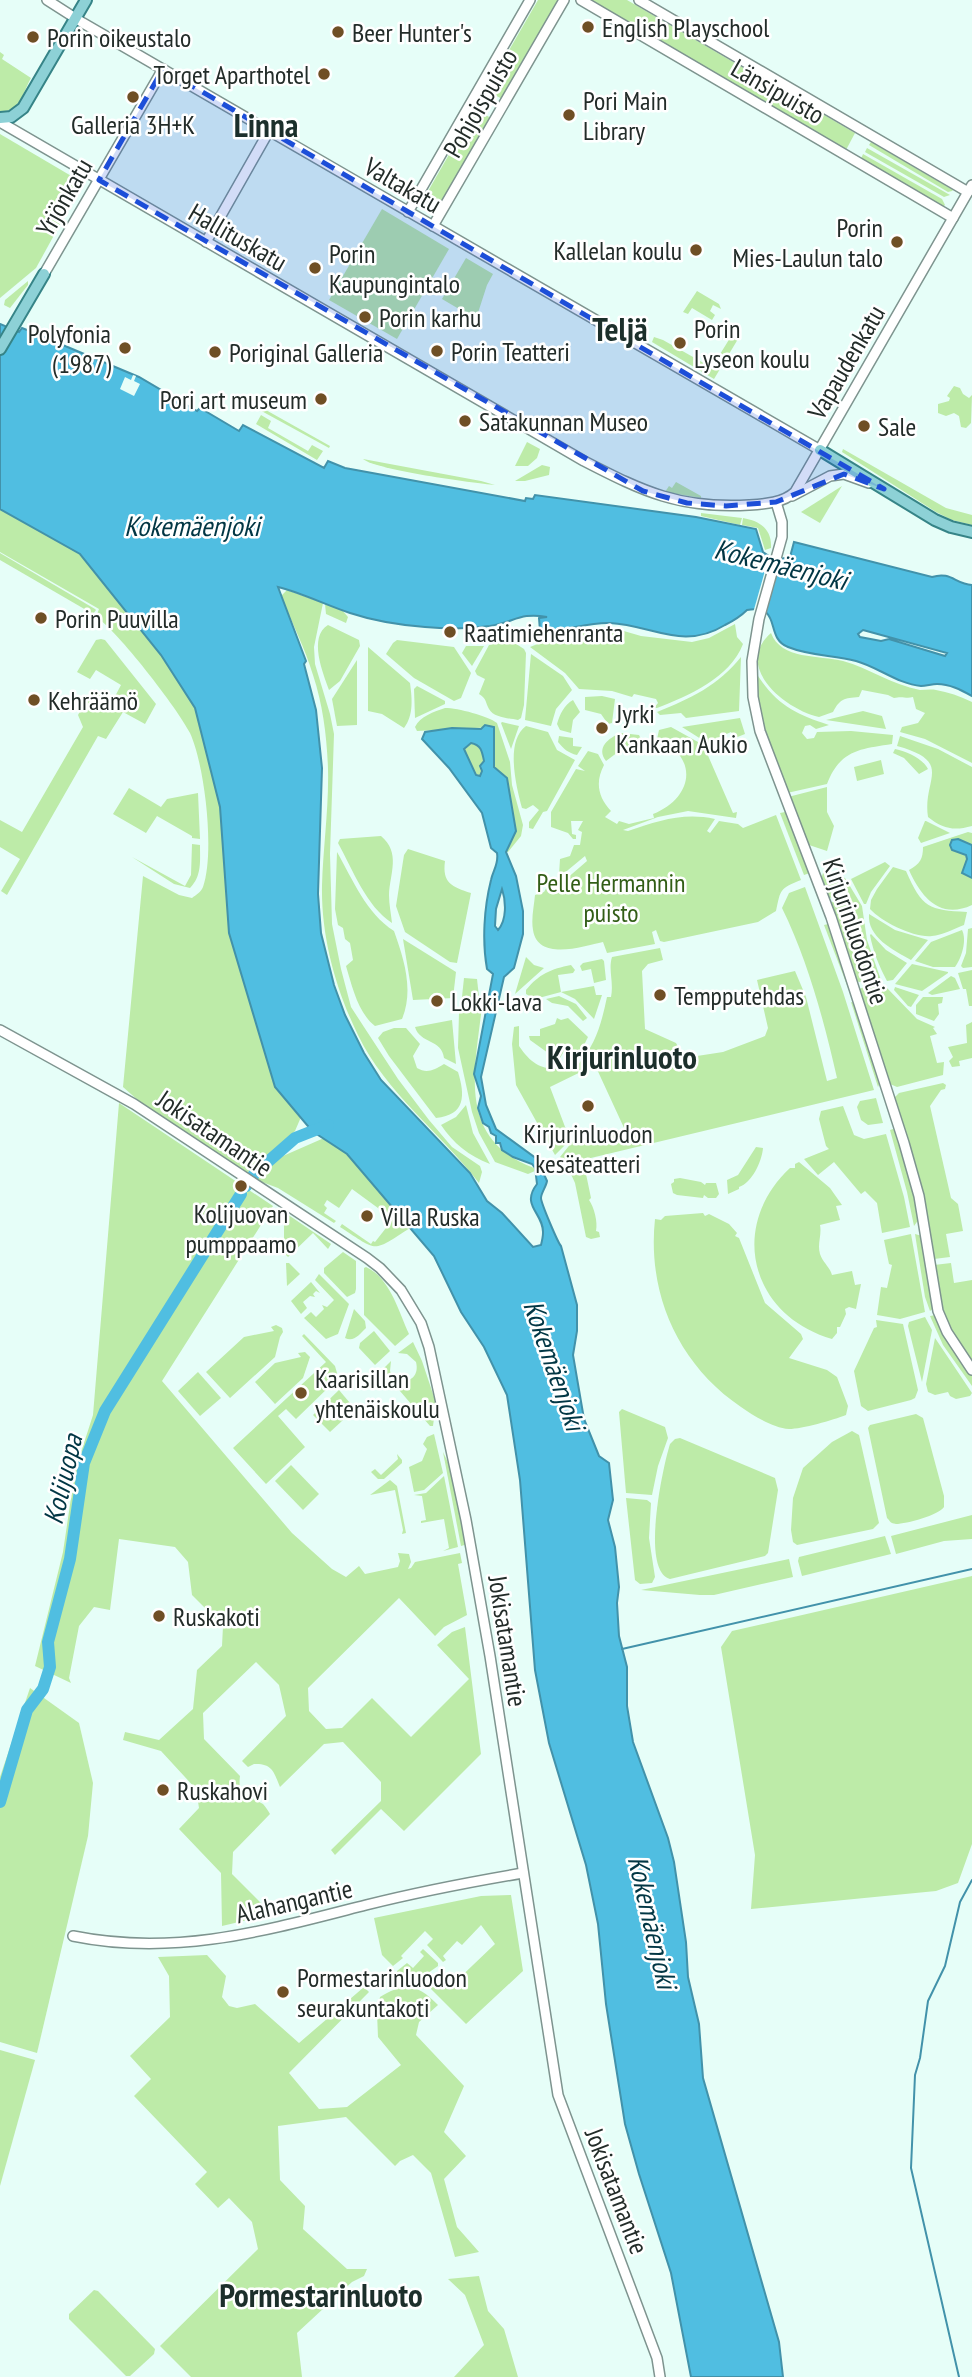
<svg xmlns="http://www.w3.org/2000/svg" width="972" height="2377" font-family="'PT Sans Narrow',sans-serif">
<rect width="100%" height="100%" fill="#e6fef8"/>
<g fill="#bdeba8">
<path d="M538 0H559L502 99 486 90Z"/>
<path d="M588 0H627L855 133 846 150Z"/>
<path d="M0 52 4 55 2 59 31 78C23 92 20 113 0 111Z"/>
<path d="M475 109 491 118 435 216 419 207Z"/>
<path d="M0 134 73 177 80 188 36 268 0 298Z"/>
<path d="M871 142 953 190 952 191 948 192 869 145Z"/>
<path d="M867 148 950 195 944 197 865 152Z"/>
<path d="M863 154 942 199 945 205 943 207 861 159Z"/>
<path d="M382 209 449 249 397 339 329 300Z"/>
<path d="M466 258 493 274 487 285 476 319 442 299Z"/>
<path d="M28 281V285L10 308 4 305 5 300Z"/>
<path d="M697 291 719 304 721 309 713 305 710 311 715 315 712 320 692 308 688 314 683 312Z"/>
<path d="M735 330 741 334 714 379 652 342 654 337 663 340 716 370 721 362 717 359Z"/>
<path d="M954 386 960 388 963 394 969 398 972 395 971 423 966 428 961 427 959 416 954 413 946 416 938 413V404L949 401 950 398 947 396Z"/>
<path d="M257 405 330 446 329 448 256 408Z"/>
<path d="M261 415 271 421 268 428 308 451 312 445 323 451 317 460 256 424Z"/>
<path d="M527 442 540 449 537 458 528 466H515Z"/>
<path d="M843 449 932 500 946 508 972 515V525L952 520 936 512 842 452Z"/>
<path d="M363 459 481 481 495 485C473 483 376 470 363 459Z"/>
<path d="M542 465 550 467 549 475 525 481H515Z"/>
<path d="M676 482 701 496V498L665 492 669 486 672 488Z"/>
<path d="M842 486 820 523 801 512Z"/>
<path d="M0 509 80 554 161 655 195 708 220 807 229 933 275 1087 301 1117 295 1131 246 1174 140 1102 123 1087 143 876 179 895 192 898C196 895 201 892 203 887 215 853 205 766 190 733 178 709 117 630 96 617L99 609 0 552Z"/>
<path d="M701 513 742 518 740 525 701 516Z"/>
<path d="M743 518C760 521 772 529 771 548L765 550 758 528 742 525Z"/>
<path d="M0 553 95 609 96 610 93 614 0 560Z"/>
<path d="M287 590 323 603 314 647 315 664 330 714 334 734 330 854 332 924 341 969 351 1007 364 1027 398 1079 429 1120 452 1147 480 1166 482 1172 479 1183C441 1133 386 1093 358 1035 336 990 321 937 322 886 323 848 329 808 328 769 327 738 323 705 313 675 305 648 292 623 281 596Z"/>
<path d="M325 604 342 610 348 617 346 623 326 614Z"/>
<path d="M735 624 737 637 743 644C730 678 688 696 657 708H654L658 703 656 699 634 694 632 697 612 691 579 689 565 673 530 647 540 643 546 634 610 627 641 636 692 642 709 638Z"/>
<path d="M328 625 359 640 360 646 340 681 329 690C323 673 308 637 328 625Z"/>
<path d="M771 633C781 660 819 655 843 661 869 668 892 685 920 690 925 690 931 689 936 690 948 692 960 696 972 702V763L925 739 900 732 902 727 918 723 925 713 916 709 913 697C906 699 903 696 894 698L888 695 862 690 859 697C844 698 840 699 833 712L819 717C784 709 733 666 771 633Z"/>
<path d="M101 639 105 640 156 704 145 724 123 712 106 739 98 736 7 895 1 891 20 859 0 847V820L22 832 83 727 78 715 92 690 112 702 121 685 96 670 90 679 77 672 96 640Z"/>
<path d="M397 640 454 647 471 673 461 698 454 701 414 678 386 654 393 643Z"/>
<path d="M510 640 524 649 526 653 524 705 521 718 518 720C509 718 494 718 489 709 485 702 487 699 479 694L485 679 477 675 475 671 489 645Z"/>
<path d="M466 646H484L472 666 462 653Z"/>
<path d="M368 647 410 683C412 698 414 715 404 728L382 714 368 711Z"/>
<path d="M531 654 563 676 572 690 556 709 551 726 525 720Z"/>
<path d="M741 657 739 711 686 718 681 713 660 715 657 712C690 699 719 685 741 657Z"/>
<path d="M357 660V725L337 726 332 699Z"/>
<path d="M756 676H758C778 706 796 714 829 725L816 729 810 725 805 726 802 733 807 739 814 738 817 732 851 731 893 735 892 744C860 749 840 750 827 784L787 793C772 755 759 717 756 676Z"/>
<path d="M417 686 445 701V704L415 718 414 689Z"/>
<path d="M602 696 615 699 612 723 608 724 601 714 585 710V697Z"/>
<path d="M573 700 580 712 573 720 571 733 560 730 557 724C560 714 564 705 573 700Z"/>
<path d="M445 708C458 708 488 716 497 723L510 762 512 785 523 825 521 836 508 852H506L515 831 507 778 494 767V727L417 731 415 727C420 716 434 712 445 708Z"/>
<path d="M863 711 882 716 886 729 826 720Z"/>
<path d="M740 718 745 734 735 738 731 732 711 741 712 746 682 727Z"/>
<path d="M502 722 519 726 511 749 501 723Z"/>
<path d="M526 726 548 732 557 750 575 760 547 811 543 812 533 829 529 828V822L539 810 533 805 526 809 522 808C516 786 505 741 526 726Z"/>
<path d="M671 727 707 747 706 751 733 813 737 812 736 818 688 811 658 817 623 830 628 831C658 821 683 812 715 819L707 831 710 833 719 821 738 824 743 828 776 815 801 880C779 889 781 889 776 911L758 922 664 942 660 941 656 930 652 932 655 944 607 953 603 942C584 946 538 962 533 930 531 919 534 906 535 895L544 892 548 885 558 886 587 861 585 856 562 875H559L560 859 570 856 574 845H580L582 832 578 830 583 821H571L572 834 576 835V839H573L568 833 551 827V812L576 769 585 771 578 766 588 751 598 754 604 765C595 782 598 797 611 811L605 817 617 824 619 821 629 824 654 818 653 814C693 798 700 757 657 739L659 730Z"/>
<path d="M621 733 639 735 642 741 618 752 606 761C596 748 608 738 621 733Z"/>
<path d="M559 736 573 738V746L582 747 577 755C568 753 564 749 558 742Z"/>
<path d="M900 736 938 749 972 767V826C954 831 943 829 928 817 922 779 955 762 897 746Z"/>
<path d="M471 743C487 746 485 764 480 776L476 775 464 749Z"/>
<path d="M895 749C908 752 922 758 928 769L919 774 904 758 893 753Z"/>
<path d="M881 760 884 774 857 781 854 767Z"/>
<path d="M827 787V812L834 826 827 851 809 845 788 797Z"/>
<path d="M129 788 161 807 167 799 198 793 200 839 192 838V836L157 816 146 833 113 814Z"/>
<path d="M785 812 787 815 810 873 804 875 780 813Z"/>
<path d="M925 821H926L950 833 921 843 918 838Z"/>
<path d="M968 832 972 833V905C940 920 921 897 909 870 920 864 923 859 923 847Z"/>
<path d="M381 836C401 853 390 873 389 895 389 904 391 914 392 923 366 906 353 870 338 843L340 839Z"/>
<path d="M192 844 200 845C200 861 202 876 190 888L174 884 132 857 185 886 191 875Z"/>
<path d="M408 849 445 861C442 883 452 887 471 893L457 963 450 962 405 932 396 906 404 855Z"/>
<path d="M337 852C353 880 366 913 394 931 404 959 414 990 402 1019L375 1026C358 1013 352 986 346 966L353 960 350 943 345 939 343 928 338 925 335 909Z"/>
<path d="M885 862 890 866 871 892 866 904H864L851 879Z"/>
<path d="M893 867 906 871C922 908 929 910 967 912L964 925C954 929 942 935 932 936 914 938 882 922 870 909L871 900 877 889Z"/>
<path d="M823 873 845 878 862 906 867 940 881 980 859 982 855 980 831 905 832 902 843 900 845 904 850 902 849 896 828 898 821 879Z"/>
<path d="M805 887 843 992 874 1090 570 1163 569 1161 566 1164 560 1157 572 1142 625 1130 595 1065 550 1087 570 1140 555 1155 516 1085 512 1044 514 1027 519 1026V1046C536 1071 549 1071 577 1066 596 1044 601 1025 607 997H611C614 982 608 970 612 957L660 948 663 960 648 964 642 971 645 1029 676 1043 684 1058 723 1052 765 1036 768 1028 757 980 795 971 806 997 827 1081 837 1078C824 1021 808 961 782 908L789 893Z"/>
<path d="M869 914 895 930 928 940 911 960C893 950 867 937 869 914Z"/>
<path d="M828 924 851 991 850 993 824 925Z"/>
<path d="M972 928V967L963 968 961 966 966 953 968 929Z"/>
<path d="M962 930C967 940 962 957 955 967H933L915 961 931 942Z"/>
<path d="M871 934 886 950 907 963 893 980 887 981C879 966 873 951 870 935Z"/>
<path d="M403 939 456 972 453 998 413 1000Z"/>
<path d="M526 957 534 965 544 968 515 994Z"/>
<path d="M602 959 604 961 606 980 594 983 591 969 582 971 580 966 583 963Z"/>
<path d="M912 964 948 972V973L922 991 895 984Z"/>
<path d="M571 965 575 970 573 973 558 975 561 992 594 986 596 995H602L594 1019 575 999 561 992 535 999 526 994V990C539 974 551 969 571 965Z"/>
<path d="M972 970V1006H969L966 989H963L958 973Z"/>
<path d="M951 976 955 978 960 989 932 995 928 993Z"/>
<path d="M464 978 477 979 479 997 461 1006Z"/>
<path d="M875 983 887 988 917 1019 935 1027 933 1028 937 1034 930 1036 937 1063 944 1062 943 1075 897 1087 890 1084 859 989Z"/>
<path d="M895 987 919 995 911 1007 908 1006 894 990Z"/>
<path d="M559 996 576 1004 587 1018 583 1021 568 1006 552 1003 546 999Z"/>
<path d="M923 997H943L942 1003 938 1004 939 1014 934 1021 916 1014V1005Z"/>
<path d="M851 1002 855 1003 880 1083 878 1087Z"/>
<path d="M482 1006C475 1070 456 1139 534 1168L535 1171 528 1174 495 1162 479 1133 472 1112 458 1048 459 1013Z"/>
<path d="M557 1018 561 1020 568 1018 588 1037 579 1055 568 1061 566 1058 570 1053 568 1050 564 1051 560 1058H555L530 1040 529 1036H540V1029L555 1024Z"/>
<path d="M452 1020 456 1064 444 1058C442 1039 420 1044 415 1027Z"/>
<path d="M972 1022V1058L959 1061 960 1066 952 1067 949 1061 953 1057 948 1047 967 1043 966 1025Z"/>
<path d="M394 1028H406L420 1044 413 1056 417 1068C427 1074 434 1070 444 1064L458 1072C465 1095 466 1115 436 1118L389 1056 378 1038 383 1032Z"/>
<path d="M943 1083 946 1085 945 1089 941 1090 930 1106 951 1198 958 1204 963 1231 946 1234 950 1257 934 1259 920 1185 894 1098 899 1093Z"/>
<path d="M876 1098 883 1123 868 1125 861 1120 857 1107 860 1101Z"/>
<path d="M119 1103 273 1206 162 1381 292 1533 332 1569 346 1577 359 1566 365 1574 398 1567 400 1561 398 1553 409 1554 411 1562 408 1569 411 1568 415 1562 460 1553 462 1563 458 1564 467 1615 444 1627 435 1636 399 1598 308 1688 309 1711 326 1729 342 1728 372 1698 411 1737 469 1679 437 1645 452 1632 465 1627 481 1754 404 1831 381 1809 335 1855 331 1850 381 1801V1782L343 1742 324 1744 280 1787C274 1773 273 1763 254 1764L248 1767 242 1761 286 1716 279 1685 256 1662 203 1713 204 1739 240 1776C237 1799 249 1795 263 1804 266 1807 268 1811 270 1814L233 1852 232 1874 261 1903 265 1916 222 1926 221 1873 179 1829 199 1808 196 1789 161 1751 123 1740 125 1732 159 1740 193 1709 197 1670 222 1646 223 1626 192 1595 188 1562 175 1547 119 1539 110 1610 94 1607 79 1626 69 1678 71 1683 35 1666 63 1552 75 1471 93 1415Z"/>
<path d="M466 1105 473 1133 490 1164C469 1156 453 1143 441 1125L456 1117Z"/>
<path d="M843 1106 854 1135 864 1139 886 1134 904 1197 910 1227 882 1233 877 1203 865 1191 861 1194 834 1162 818 1175 804 1159 829 1149 826 1146 819 1119 821 1111Z"/>
<path d="M893 1129 896 1132 905 1159 919 1219 914 1226 907 1192 890 1130Z"/>
<path d="M324 1138 347 1154 410 1228C371 1253 379 1252 340 1227L342 1224 371 1244 373 1241 375 1242 393 1219 352 1189 339 1208 327 1200 324 1205 327 1208 324 1213 336 1221 334 1223 278 1188 254 1179 283 1156Z"/>
<path d="M756 1147 763 1148C762 1161 752 1183 739 1187V1189L728 1194 727 1180 738 1175Z"/>
<path d="M799 1162 830 1188 842 1205 836 1206 840 1220 820 1225C822 1235 817 1244 820 1254 823 1263 830 1267 832 1275L852 1271 855 1285 861 1284 856 1309 849 1307 845 1309 846 1314 840 1327H837V1333L832 1339C750 1315 728 1226 790 1168H795V1164Z"/>
<path d="M581 1167 584 1168 582 1171 586 1174 591 1198 589 1200C594 1207 598 1222 596 1231L599 1232 600 1237 591 1239 586 1237 575 1183 570 1172Z"/>
<path d="M680 1178 701 1182 705 1185 706 1183H716L719 1194 716 1198H708L704 1195 703 1198 677 1195 673 1193 671 1184 674 1182V1179Z"/>
<path d="M284 1212 331 1244 328 1249 313 1233 288 1257 284 1253Z"/>
<path d="M703 1213 705 1216 709 1214 729 1224 737 1233 735 1236 739 1238 765 1303 801 1334 803 1339 789 1358 827 1370 837 1377 848 1406 846 1415C833 1420 802 1429 789 1429 773 1428 754 1416 741 1407 678 1364 647 1294 655 1219L661 1220 665 1216Z"/>
<path d="M911 1234 925 1312 900 1319 877 1315 881 1287 887 1288 892 1265 889 1264 884 1240Z"/>
<path d="M915 1234 922 1236 934 1308 930 1311 925 1297Z"/>
<path d="M343 1252 356 1261V1289L355 1293 347 1297 324 1273V1268Z"/>
<path d="M286 1263H289L300 1274 287 1286Z"/>
<path d="M951 1263 954 1283 972 1280V1364C949 1330 939 1306 934 1265Z"/>
<path d="M366 1267C390 1278 398 1310 409 1334L395 1346 364 1315V1268Z"/>
<path d="M319 1274 349 1304 338 1334 326 1339 304 1318 311 1312 316 1317 324 1309 322 1305 327 1307 334 1300 315 1280Z"/>
<path d="M311 1282 320 1293 316 1291 313 1294 315 1297 310 1296 303 1302 307 1308 301 1314 291 1301Z"/>
<path d="M354 1309 365 1321 366 1328C359 1335 354 1342 345 1338Z"/>
<path d="M936 1315 953 1348 972 1376V1386L943 1345 930 1316Z"/>
<path d="M925 1317 932 1330 922 1382 908 1326 909 1322Z"/>
<path d="M876 1320 903 1324 918 1390 915 1398 911 1400 868 1411 861 1406 854 1371 874 1328 877 1327Z"/>
<path d="M276 1325 282 1328 283 1332 280 1337 275 1357 230 1398 206 1372 244 1337 274 1331 271 1327Z"/>
<path d="M374 1331 390 1351 375 1365 359 1348 360 1343Z"/>
<path d="M304 1334 335 1366 337 1373 332 1384 296 1419 286 1409 278 1416 305 1447 266 1484 233 1448 326 1362 302 1336Z"/>
<path d="M935 1338 972 1393 970 1396 956 1399 950 1396 948 1392 935 1395 928 1392 926 1384Z"/>
<path d="M413 1342 422 1361 436 1403 433 1426H430L382 1370 391 1361 390 1371 393 1378C407 1385 420 1378 416 1362L407 1354 398 1353Z"/>
<path d="M305 1352 310 1357 303 1378 275 1404 255 1382 275 1363 301 1357 298 1353Z"/>
<path d="M198 1372 221 1398 200 1416 178 1391Z"/>
<path d="M339 1390 355 1409 330 1432 313 1415Z"/>
<path d="M622 1409 665 1427 668 1438 658 1466 652 1495 626 1493 619 1412Z"/>
<path d="M916 1414 923 1418 944 1496V1507C939 1515 906 1524 896 1524 890 1523 891 1522 887 1518L868 1428 870 1425Z"/>
<path d="M852 1431 859 1435 879 1523 873 1529 797 1545 793 1542 791 1530 793 1498 803 1468 832 1442Z"/>
<path d="M434 1434 443 1473 424 1490 414 1492 409 1467 422 1461 427 1449 423 1444 427 1437Z"/>
<path d="M680 1438 775 1478 778 1490 768 1553 765 1556 670 1579C640 1571 663 1466 670 1444L675 1439Z"/>
<path d="M443 1452 454 1475 468 1544 461 1546Z"/>
<path d="M397 1454 402 1460V1463L384 1479H378L371 1472 375 1469 381 1475 398 1459Z"/>
<path d="M291 1465 319 1494 303 1510 275 1481Z"/>
<path d="M444 1476 458 1547 443 1551 449 1548 444 1519 421 1523V1521L426 1520 422 1496 414 1495 426 1493Z"/>
<path d="M390 1480 397 1486 406 1533 402 1534 403 1530 395 1490 370 1495Z"/>
<path d="M626 1498 647 1500 651 1503 649 1538 655 1577 652 1583 640 1584 635 1580Z"/>
<path d="M972 1515V1539L944 1541 896 1554 891 1536Z"/>
<path d="M885 1536 891 1554 802 1576 798 1561 799 1557Z"/>
<path d="M789 1559 793 1577 714 1595H700L641 1590Z"/>
<path d="M972 1576V1844L958 1883 936 1891 751 1909 755 1855 721 1647 732 1631Z"/>
<path d="M30 1688 79 1723 93 1783 88 1836 37 2053 0 2042V1777Z"/>
<path d="M511 1895 523 1971 466 2024 426 1984 443 1969 445 1970 439 1977 450 1987 495 1944 481 1925 462 1945 457 1941 443 1956 446 1960 443 1962 427 1945 433 1939 425 1931 401 1956 403 1958 393 1966 382 1955 374 1918 481 1896Z"/>
<path d="M423 1949 438 1963V1966L418 1980 398 1978 397 1971 407 1963 413 1968 424 1956 420 1952Z"/>
<path d="M207 1955 226 1976 222 1997 229 2006 237 2008 255 2004 299 2043 364 1987 369 1992 289 2073 319 2109 347 2107 401 2065 378 2037 377 2013 380 1997C405 1981 419 1985 438 2005L419 2022 416 2035 464 2086 444 2132 466 2156 444 2179 457 2227 479 2252 455 2257 431 2173 413 2155 400 2161 395 2166 346 2117 278 2126 280 2180 305 2206 303 2229 347 2269H367L364 2276 352 2282 297 2333 302 2377H191L160 2346 258 2249 252 2222 229 2198 218 2208 195 2184 207 2172 134 2096 151 2079 130 2056 170 2017 169 1976 158 1957Z"/>
<path d="M0 2050 35 2060 0 2186Z"/>
<path d="M479 2276 488 2311 504 2329 518 2377H454L484 2345 465 2295 448 2279Z"/>
<path d="M94 2290 98 2291 155 2349 154 2354 130 2376H126L69 2319V2314Z"/>
</g>
<g fill="#50bee1" stroke="#4292aa" stroke-width="2" fill-rule="evenodd">
<path d="M0 324 19 332 22 328 27 330 139 377 197 411 200 408 239 431 243 425 324 468 328 461 345 468 525 501 526 498 533 499 535 495 696 517 756 529 763 552 775 560 790 557 794 542 932 577C951 571 955 584 972 585V696C961 690 950 684 937 684 932 684 926 686 921 686 898 684 878 667 856 661 833 655 810 656 788 647 764 638 783 604 747 610 741 616 733 621 725 625 683 651 652 625 610 623 587 622 564 632 540 631L539 618 547 617C520 612 515 622 490 626 468 629 446 629 425 627 400 625 374 621 350 613 326 605 302 593 278 587L306 661 304 664 316 710 322 768 318 894 321 933 334 985 345 1015 364 1053 381 1080 470 1173 487 1201 502 1213 533 1247 541 1245C542 1241 543 1237 543 1233 544 1213 520 1206 537 1184L535 1168 532 1164 513 1157 502 1150 500 1143H496V1136L491 1133 489 1127 483 1123 478 1108 481 1096 474 1074 493 974 487 969C482 941 484 908 491 880 493 870 499 864 497 853L491 848 482 813 449 768 422 739 425 732 452 728 481 729 485 725 494 727V767L507 778 516 831 506 852 516 876 523 911V934L514 968 504 977 481 1077 486 1105 496 1129 537 1159 547 1181C546 1187 541 1193 541 1198 541 1203 558 1243 561 1246L577 1305V1331L573 1355 584 1419 599 1456 609 1463 613 1500 608 1520 615 1547 619 1587 617 1603 619 1636 627 1667V1706L633 1742 668 1838 674 1862 686 1942 688 1977 699 2024 703 2078 779 2342 783 2377H691L671 2273 639 2174 625 2124 606 2004 598 1924 586 1865 549 1743 535 1670 520 1480 507 1395 484 1347 461 1312 434 1256 347 1154 312 1131 275 1087 229 933 220 807 195 708 161 655 80 554 0 509ZM863 630 947 653 945 656 889 639 881 641 860 637 858 634ZM471 743C481 745 482 751 484 761L480 766 482 771 480 776 476 775 464 749ZM502 889C506 901 507 920 498 930L495 926 496 909Z"/>
<path d="M958 839 972 845V878L962 873 967 859 966 855 952 850 950 845 952 840Z"/>
</g>
<g fill="#e6fef8">
<path d="M133 375 136 376 134 381 140 384 134 396 120 389 125 377 131 380Z"/>
<path d="M770 553 776 557 764 616 753 613Z"/>
</g>
<g fill="none" stroke-linecap="round" stroke-linejoin="round">
<g stroke="#4292aa" stroke-width="2">
<path d="M622 1649 972 1569"/>
<path d="M959 2377 911 2168 915 2075 920 2058 928 2001 945 1966 960 1902 972 1880"/>
</g>
<g stroke="#50bee1" stroke-width="12">
<path d="M246 1186 255 1173 295 1138 328 1125"/>
<path d="M0 1802 27 1710 43 1689 50 1667 48 1642 70 1559 84 1463 105 1411 241 1194"/>
</g>
<defs>
<g id="minor">
<path d="M47 0 83 23 820 450"/>
<path d="M581 0 953 218"/>
<path d="M639 0 968 192"/>
<path d="M0 122 584 461C644 492 680 509 749 505 765 504 783 503 795 492L972 185"/>
<path d="M408 212 530 0"/>
<path d="M433 226 564 0"/>
<path d="M206 242 269 131"/>
<path d="M44 274 163 69"/>
<path d="M792 496 830 476 844 474 869 483"/>
<path d="M776 502 782 522V537L759 619 752 661 753 697 760 731 831 917 904 1143 919 1196 938 1311 947 1332 972 1370"/>
<path d="M0 1030 134 1104 367 1258 380 1268 401 1290 421 1323 429 1347 466 1520 490 1656 558 2095 657 2358 660 2377"/>
<path d="M73 1936C176 1957 268 1930 366 1905 418 1892 470 1882 523 1873"/>
</g>
<g id="major">
<path d="M0 118 11 117 23 108 86 0"/>
<path d="M0 349 44 274"/>
<path d="M820 450 935 520 951 527 972 532"/>
</g>
</defs>
<use href="#minor" stroke="#7e948f" stroke-width="12"/>
<use href="#major" stroke="#368487" stroke-width="14"/>
<use href="#minor" stroke="#fff" stroke-width="9"/>
<use href="#major" stroke="#8dd1d6" stroke-width="10"/>
</g>
<path fill="#1d4ed8" fill-opacity="0.2" stroke="#1d4ed8" stroke-width="5" stroke-dasharray="14 9" stroke-linejoin="round" d="M163 69 884 489 844 474 776 502 726 506 687 503 643 491 99 180Z"/>
<g fill="#6f4f25" stroke="#fff" stroke-width="2.5">
<circle cx="588" cy="27" r="7"/>
<circle cx="338" cy="32" r="7"/>
<circle cx="33" cy="37" r="7"/>
<circle cx="324" cy="74" r="7"/>
<circle cx="133" cy="97" r="7"/>
<circle cx="569" cy="115" r="7"/>
<circle cx="897" cy="242" r="7"/>
<circle cx="696" cy="250" r="7"/>
<circle cx="315" cy="268" r="7"/>
<circle cx="365" cy="317" r="7"/>
<circle cx="680" cy="343" r="7"/>
<circle cx="125" cy="348" r="7"/>
<circle cx="437" cy="351" r="7"/>
<circle cx="215" cy="352" r="7"/>
<circle cx="321" cy="399" r="7"/>
<circle cx="465" cy="421" r="7"/>
<circle cx="864" cy="426" r="7"/>
<circle cx="41" cy="618" r="7"/>
<circle cx="450" cy="632" r="7"/>
<circle cx="34" cy="700" r="7"/>
<circle cx="602" cy="728" r="7"/>
<circle cx="660" cy="995" r="7"/>
<circle cx="437" cy="1001" r="7"/>
<circle cx="588" cy="1106" r="7"/>
<circle cx="241" cy="1186" r="7"/>
<circle cx="367" cy="1216" r="7"/>
<circle cx="301" cy="1393" r="7"/>
<circle cx="159" cy="1616" r="7"/>
<circle cx="163" cy="1790" r="7"/>
<circle cx="283" cy="1992" r="7"/>
</g>
<g text-anchor="middle" dominant-baseline="central" stroke-width="5" stroke-linejoin="round" paint-order="stroke">
<g font-size="26" fill="#232c29" stroke="#fff" text-anchor="start">
<text x="602" y="27">English Playschool</text>
<text x="352" y="32">Beer Hunter's</text>
<text x="47" y="37">Porin oikeustalo</text>
<text x="310" y="74" text-anchor="end">Torget Aparthotel</text>
<text x="583" y="100">Pori Main<tspan x="583" dy="30">Library</tspan></text>
<text x="133" y="124" text-anchor="middle">Galleria 3H+K</text>
<text x="883" y="227" text-anchor="end">Porin<tspan x="883" dy="30">Mies-Laulun talo</tspan></text>
<text x="682" y="250" text-anchor="end">Kallelan koulu</text>
<text x="329" y="253">Porin<tspan x="329" dy="30">Kaupungintalo</tspan></text>
<text x="379" y="317">Porin karhu</text>
<text x="694" y="328">Porin<tspan x="694" dy="30">Lyseon koulu</tspan></text>
<text x="111" y="333" text-anchor="end">Polyfonia<tspan x="111" dy="30">(1987)</tspan></text>
<text x="451" y="351">Porin Teatteri</text>
<text x="229" y="352">Poriginal Galleria</text>
<text x="307" y="399" text-anchor="end">Pori art museum</text>
<text x="479" y="421">Satakunnan Museo</text>
<text x="878" y="426">Sale</text>
<text x="55" y="618">Porin Puuvilla</text>
<text x="464" y="632">Raatimiehenranta</text>
<text x="48" y="700">Kehräämö</text>
<text x="616" y="713">Jyrki<tspan x="616" dy="30">Kankaan Aukio</tspan></text>
<text x="674" y="995">Tempputehdas</text>
<text x="451" y="1001">Lokki-lava</text>
<text x="588" y="1133" text-anchor="middle">Kirjurinluodon<tspan x="588" dy="30">kesäteatteri</tspan></text>
<text x="241" y="1213" text-anchor="middle">Kolijuovan<tspan x="241" dy="30">pumppaamo</tspan></text>
<text x="381" y="1216">Villa Ruska</text>
<text x="315" y="1378">Kaarisillan<tspan x="315" dy="30">yhtenäiskoulu</tspan></text>
<text x="173" y="1616">Ruskakoti</text>
<text x="177" y="1790">Ruskahovi</text>
<text x="297" y="1977">Pormestarinluodon<tspan x="297" dy="30">seurakuntakoti</tspan></text>
</g>
<g font-size="26" fill="#232c29" stroke="#fff">
<text transform="translate(778 91) rotate(30)">Länsipuisto</text>
<text transform="translate(480 103) rotate(-60)">Pohjoispuisto</text>
<text transform="translate(403 185) rotate(30)">Valtakatu</text>
<text transform="translate(64 197) rotate(-60)">Yrjönkatu</text>
<text transform="translate(238 237) rotate(30)">Hallituskatu</text>
<text transform="translate(846 362) rotate(-60)">Vapaudenkatu</text>
<text transform="translate(856 931) rotate(71)">Kirjurinluodontie</text>
<text transform="translate(215 1133) rotate(34)">Jokisatamantie</text>
<text transform="translate(508 1641) rotate(81)">Jokisatamantie</text>
<text transform="translate(294 1901) rotate(-13)">Alahangantie</text>
<text transform="translate(617 2191) rotate(69)">Jokisatamantie</text>
</g>
<g font-size="26" fill="#325e16" stroke="#fff">
<text x="611" y="882">Pelle Hermannin<tspan x="611" dy="30">puisto</tspan></text>
</g>
<g font-size="28" font-style="italic" fill="#013644" stroke="#fff">
<text x="192" y="525">Kokemäenjoki</text>
<text transform="translate(781 564) rotate(14)">Kokemäenjoki</text>
<text transform="translate(555 1365) rotate(71)">Kokemäenjoki</text>
<text transform="translate(62 1479) rotate(-77)">Kolijuopa</text>
<text transform="translate(653 1922) rotate(77)">Kokemäenjoki</text>
</g>
<g font-size="33" font-weight="bold" fill="#1c2f2b" stroke="#fff">
<text x="266" y="124">Linna</text>
<text x="620" y="328">Teljä</text>
<text x="622" y="1056">Kirjurinluoto</text>
<text x="321" y="2294">Pormestarinluoto</text>
</g>
</g>
</svg>
